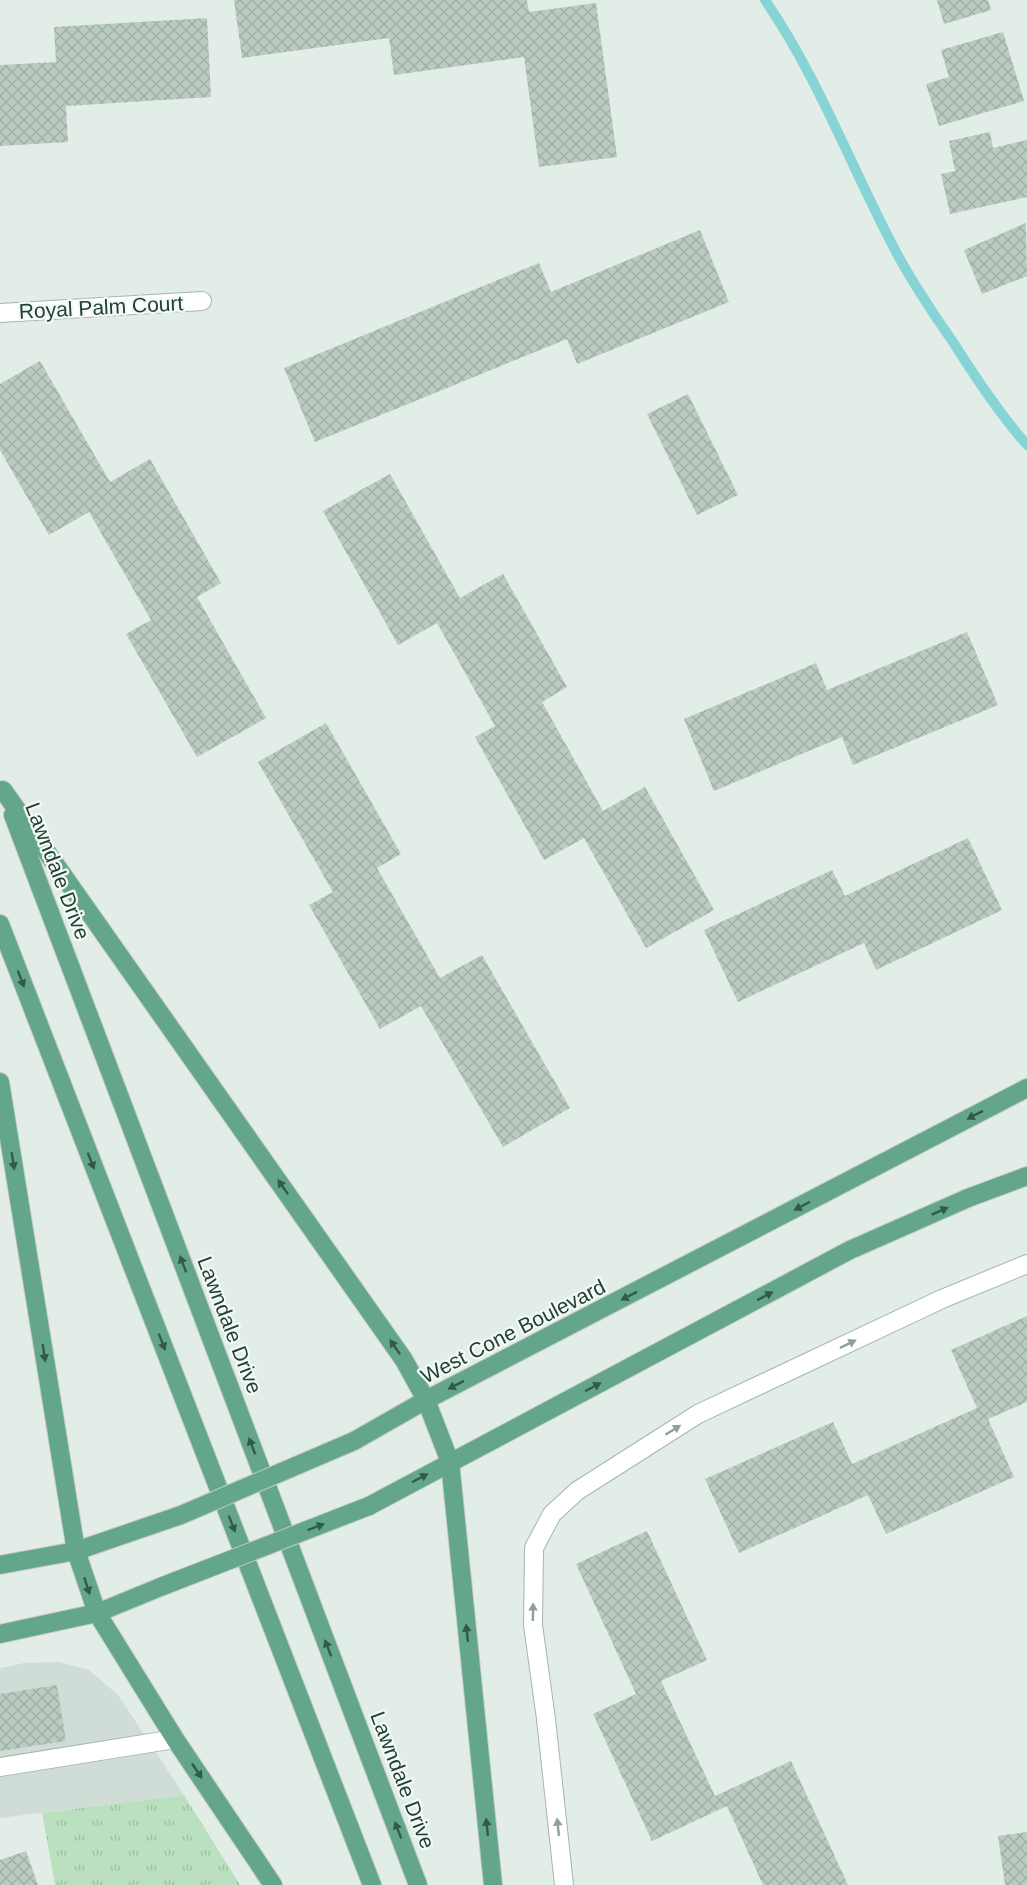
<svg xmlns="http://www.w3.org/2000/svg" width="1027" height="1885" font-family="Arial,sans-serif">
<defs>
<pattern id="grass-tufts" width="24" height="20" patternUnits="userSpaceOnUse" patternTransform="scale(1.5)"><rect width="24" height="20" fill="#bae0bf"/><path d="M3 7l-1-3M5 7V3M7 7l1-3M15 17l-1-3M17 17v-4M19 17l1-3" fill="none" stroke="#a0c1a5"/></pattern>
<pattern id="building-cross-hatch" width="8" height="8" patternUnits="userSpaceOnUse" patternTransform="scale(1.5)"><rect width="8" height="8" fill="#bacbc2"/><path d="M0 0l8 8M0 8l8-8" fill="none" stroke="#a0afa7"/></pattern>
</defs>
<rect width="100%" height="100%" fill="#e2ede7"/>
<path fill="#d0ddd6" d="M59 1662 89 1670 118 1695 184 1795 0 1818V1668L24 1663Z"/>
<path fill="url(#grass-tufts)" d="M184 1795 240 1885H55L42 1813Z"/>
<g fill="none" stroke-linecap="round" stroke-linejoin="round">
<path stroke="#87d4d6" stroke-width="10" d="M765 0C818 77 851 167 895 250 912 282 932 312 953 342 976 378 999 413 1027 445"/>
</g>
<g fill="url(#building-cross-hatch)">
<path d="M234 0H527L529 12 596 3 617 157 539 167 524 57 394 75 389 38 242 58Z"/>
<path d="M937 0H988L991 10 944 24Z"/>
<path d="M207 18 211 97 66 106 68 142 0 146V65L56 62 54 27Z"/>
<path d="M1003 32 1024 101 939 126 926 84 949 77 941 50Z"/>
<path d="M990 132 993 148 1027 140V197L950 214 941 174 955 171 949 141Z"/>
<path d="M1026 223 1027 276 982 294 964 250Z"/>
<path d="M700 230 729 302 577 364 567 339 315 442 284 368 539 263 551 292Z"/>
<path d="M40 361 110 482 150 459 221 583 197 597 266 718 197 757 126 634 151 620 89 512 49 535 0 450V384Z"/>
<path d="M688 394 738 495 697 515 647 414Z"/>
<path d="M390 474 460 598 503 574 567 687 542 702 603 811 645 787 714 910 646 948 584 838 544 860 475 737 495 726 437 623 398 645 323 511Z"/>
<path d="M967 632 998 705 853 765 842 737 714 791 684 719 816 663 827 690Z"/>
<path d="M326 723 401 854 377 868 440 978 482 955 570 1108 503 1147 421 1006 380 1029 309 905 333 892 258 762Z"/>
<path d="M968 838 1002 910 876 970 864 943 738 1002 704 930 832 870 845 896Z"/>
<path d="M1027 1316V1402L988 1419 1014 1477 886 1534 868 1495 739 1553 705 1479 833 1422 852 1464 977 1408 951 1350Z"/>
<path d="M647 1531 707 1660 661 1681 715 1796 791 1761 848 1885H763L727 1806 652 1841 593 1714 636 1694 576 1564Z"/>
<path d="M57 1685 66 1741 0 1751V1694Z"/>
<path d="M1027 1832V1885H1005L998 1836Z"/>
<path d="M26 1851 38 1885H0V1860Z"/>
</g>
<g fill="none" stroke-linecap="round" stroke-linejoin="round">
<defs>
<g id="minor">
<path d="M0 313 202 301"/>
<path d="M0 1767 175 1739"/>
<path d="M564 1885 546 1719 533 1625 534 1548 552 1514 577 1491 698 1414 942 1299 1027 1264"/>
</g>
<g id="major">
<path d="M3 790 404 1360 426 1400 450 1462 493 1885"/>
<path d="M13 815 418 1885"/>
<path d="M0 924 372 1885"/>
<path d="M0 1082 76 1551 97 1613 175 1739 273 1885"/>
<path d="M354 1441 426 1400 1027 1088"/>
<path d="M369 1506 850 1250 968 1198 1027 1176"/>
<path d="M0 1565 76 1551 181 1515"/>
<path d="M0 1634 97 1613 163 1586"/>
</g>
</defs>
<use href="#minor" stroke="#a4b6ad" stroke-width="20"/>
<use href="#major" stroke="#c1cac6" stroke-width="20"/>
<use href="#minor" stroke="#fff" stroke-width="18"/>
<use href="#major" stroke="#64a68c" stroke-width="18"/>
<defs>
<g id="major-bridge">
<path d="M181 1515 354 1441"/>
<path d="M163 1586 369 1506"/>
</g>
</defs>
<use href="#major-bridge" stroke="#c1cac6" stroke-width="20" stroke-linecap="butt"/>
<use href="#major-bridge" stroke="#64a68c" stroke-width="18"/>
</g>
<defs><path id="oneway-solid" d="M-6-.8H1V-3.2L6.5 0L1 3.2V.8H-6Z" transform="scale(1.5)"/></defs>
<g fill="#325a49">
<use href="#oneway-solid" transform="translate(21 979) rotate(69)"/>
<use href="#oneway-solid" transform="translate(975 1115) rotate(153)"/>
<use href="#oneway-solid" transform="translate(13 1161) rotate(81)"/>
<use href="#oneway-solid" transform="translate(91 1161) rotate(69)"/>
<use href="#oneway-solid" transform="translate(283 1187) rotate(-125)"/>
<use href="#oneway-solid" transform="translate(802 1206) rotate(152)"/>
<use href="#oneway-solid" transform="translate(940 1211) rotate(-24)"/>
<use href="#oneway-solid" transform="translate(183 1264) rotate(-111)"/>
<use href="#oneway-solid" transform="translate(629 1296) rotate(153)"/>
<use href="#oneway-solid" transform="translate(765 1296) rotate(-28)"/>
<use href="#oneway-solid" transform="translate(162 1342) rotate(69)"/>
<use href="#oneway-solid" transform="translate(395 1347) rotate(-125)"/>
<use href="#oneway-solid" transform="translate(44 1353) rotate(81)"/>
<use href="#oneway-solid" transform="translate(456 1385) rotate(153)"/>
<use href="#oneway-solid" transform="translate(593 1387) rotate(-28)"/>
<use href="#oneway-solid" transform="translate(252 1446) rotate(-111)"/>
<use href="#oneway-solid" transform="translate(420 1478) rotate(-28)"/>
<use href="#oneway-solid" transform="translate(232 1524) rotate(69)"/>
<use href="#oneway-solid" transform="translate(316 1527) rotate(-21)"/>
<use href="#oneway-solid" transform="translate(87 1586) rotate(72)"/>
<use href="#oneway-solid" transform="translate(467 1633) rotate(-96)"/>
<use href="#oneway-solid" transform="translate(328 1648) rotate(-111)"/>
<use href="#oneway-solid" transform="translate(197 1771) rotate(56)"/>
<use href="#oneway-solid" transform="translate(487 1827) rotate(-96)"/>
<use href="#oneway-solid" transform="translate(398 1830) rotate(-111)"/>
</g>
<g fill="#90a099">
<use href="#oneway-solid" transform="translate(848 1344) rotate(-26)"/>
<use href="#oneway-solid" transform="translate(673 1430) rotate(-32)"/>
<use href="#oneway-solid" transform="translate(533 1612) rotate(-89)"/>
<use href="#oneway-solid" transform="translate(558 1827) rotate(-96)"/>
</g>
<g text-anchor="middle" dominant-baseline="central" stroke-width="4.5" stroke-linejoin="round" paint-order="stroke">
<g font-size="21" fill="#214033" stroke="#f3f9f5">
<text transform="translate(101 307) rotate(-3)">Royal Palm Court</text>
<text transform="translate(58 871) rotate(69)">Lawndale Drive</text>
<text transform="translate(230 1325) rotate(69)">Lawndale Drive</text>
<text transform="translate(513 1331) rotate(-27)">West Cone Boulevard</text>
<text transform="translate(403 1780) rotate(69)">Lawndale Drive</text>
</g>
</g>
</svg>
